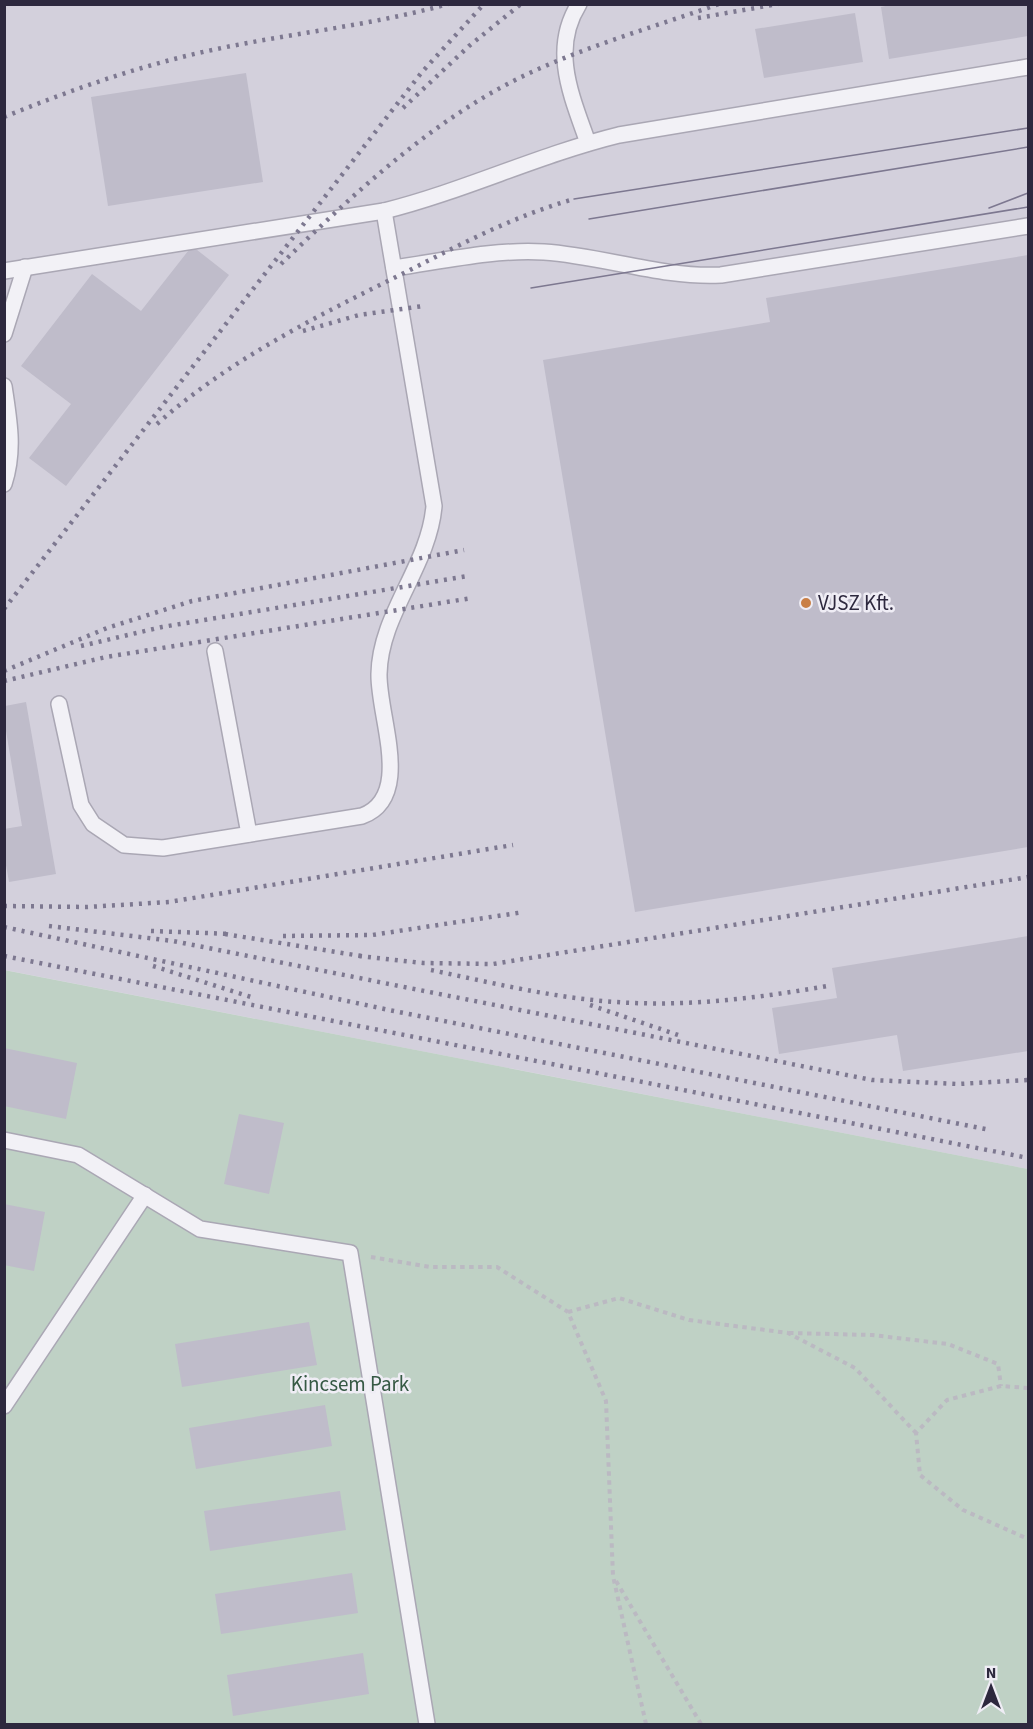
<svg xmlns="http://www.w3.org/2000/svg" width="1033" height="1729" font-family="'Source Sans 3',sans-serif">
<rect width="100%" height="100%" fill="#e0dee7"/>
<path fill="#d3d0dc" d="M4 5H1028V1169L5 970Z"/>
<path fill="#bfd1c5" d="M4 970 1028 1169V1724H5Z"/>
<g fill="#bfbcca">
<path d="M894 4H1028V36L889 59 881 7Z"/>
<path d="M855 13 863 62 764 78 755 29Z"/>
<path d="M246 73 263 182 108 206 91 97Z"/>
<path d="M192 246 229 275 66 486 29 458 71 404 21 366 92 274 141 311Z"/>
<path d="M1028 255V847L635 912 543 360 770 322 766 298Z"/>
<path d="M26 702 56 874 9 882 4 854V829L22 826 5 725V706Z"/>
<path d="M1028 936V1051L903 1071 897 1035 779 1054 772 1008 837 998 832 968Z"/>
<path d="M4 1048 77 1063 66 1119 4 1106Z"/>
<path d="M239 1114 284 1123 269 1194 224 1184Z"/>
<path d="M4 1204 45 1212 34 1271 4 1265Z"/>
<path d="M309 1322 317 1365 182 1387 175 1344Z"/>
<path d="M325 1405 332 1446 196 1469 189 1428Z"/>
<path d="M340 1491 346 1530 210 1551 204 1511Z"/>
<path d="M352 1573 358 1613 221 1634 215 1594Z"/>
<path d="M363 1653 369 1694 233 1716 227 1675Z"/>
</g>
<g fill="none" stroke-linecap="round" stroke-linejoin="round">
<defs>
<g id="service">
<path d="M579 4C550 50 572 97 588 143"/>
<path d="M394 268C443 261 494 249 544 252 604 256 661 278 721 275L1028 226"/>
<path d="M4 271 384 211C464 191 538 155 619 135L1028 67"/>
<path d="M4 334 25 267"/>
<path d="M4 386C9 420 15 450 4 484"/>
<path d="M215 651 249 834"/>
<path d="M59 704 81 805 93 824 124 845 163 848 362 816C414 797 378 716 379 674 380 614 429 566 434 506L384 211"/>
<path d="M4 1140 78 1155 200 1229 350 1253 427 1724"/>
<path d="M4 1406 145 1195"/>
</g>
</defs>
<use href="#service" stroke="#aaa7b4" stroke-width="18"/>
<g stroke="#bbb9c2" stroke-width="4" stroke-dasharray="4.5 4.5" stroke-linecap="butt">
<path d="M371 1257 430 1267H497L568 1312 606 1401 613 1576 646 1724"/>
<path d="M568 1312 619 1298 689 1320 788 1333 855 1368 916 1433"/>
<path d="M789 1333 872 1335 948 1344 998 1364 1001 1386"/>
<path d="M1028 1388 1001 1386 947 1400 916 1433 920 1475 963 1510 1028 1539"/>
<path d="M616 1581 701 1724"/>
</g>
<use href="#service" stroke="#f2f1f6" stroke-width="15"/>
<g stroke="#7d7890" stroke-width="1.5">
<path d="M574 199 1028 128"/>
<path d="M989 208 1028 193"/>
<path d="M589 219 1028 147"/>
<path d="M531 288 1028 207"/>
</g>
<g stroke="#7d7890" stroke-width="4.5" stroke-dasharray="3 6" stroke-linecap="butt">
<path d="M698 18 778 4"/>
<path d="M403 108 469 46 521 4"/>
<path d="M4 117C61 94 119 73 178 58 267 35 359 29 448 4"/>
<path d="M281 264C357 191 437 115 534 71 593 44 657 26 719 4"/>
<path d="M303 331 359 315 423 306"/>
<path d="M157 424C229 360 317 316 404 273 459 245 514 216 574 199"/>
<path d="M4 609 422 72 484 4"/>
<path d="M81 646 162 627 468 576"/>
<path d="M4 671 107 628 192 601 464 550"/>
<path d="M4 681 106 657 472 598"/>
<path d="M4 906 87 907 169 902 513 845"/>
<path d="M49 926 173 941 872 1080 958 1084 1028 1080"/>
<path d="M4 927 389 1010 990 1130"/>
<path d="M151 931 232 934"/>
<path d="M225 934 367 957"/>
<path d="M283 936 372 935 524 912"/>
<path d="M4 956 1028 1158"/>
<path d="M359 956 423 963 493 964 1028 877"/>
<path d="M153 966 251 997"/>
<path d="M431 970C488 982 546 996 603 1001 679 1008 753 999 827 986"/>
<path d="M590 1005 681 1036"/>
</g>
</g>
<circle fill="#c97f46" stroke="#efedf5" stroke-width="2" cx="806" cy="603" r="6"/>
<g text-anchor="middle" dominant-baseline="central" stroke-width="5" stroke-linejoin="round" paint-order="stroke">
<g font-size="21" fill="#2d283e" stroke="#efedf5" text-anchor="start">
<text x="818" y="603">VJSZ Kft.</text>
</g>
<g font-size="21" fill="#365944" stroke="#efedf5">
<text x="350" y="1384">Kincsem Park</text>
</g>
</g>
<rect width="1033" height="1729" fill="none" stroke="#2d283e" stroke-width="12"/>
<g transform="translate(991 1687)" stroke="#efedf5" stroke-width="4.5" paint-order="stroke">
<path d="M0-4.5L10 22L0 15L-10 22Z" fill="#2d283e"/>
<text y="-9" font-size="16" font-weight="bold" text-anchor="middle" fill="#2d283e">N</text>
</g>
</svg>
